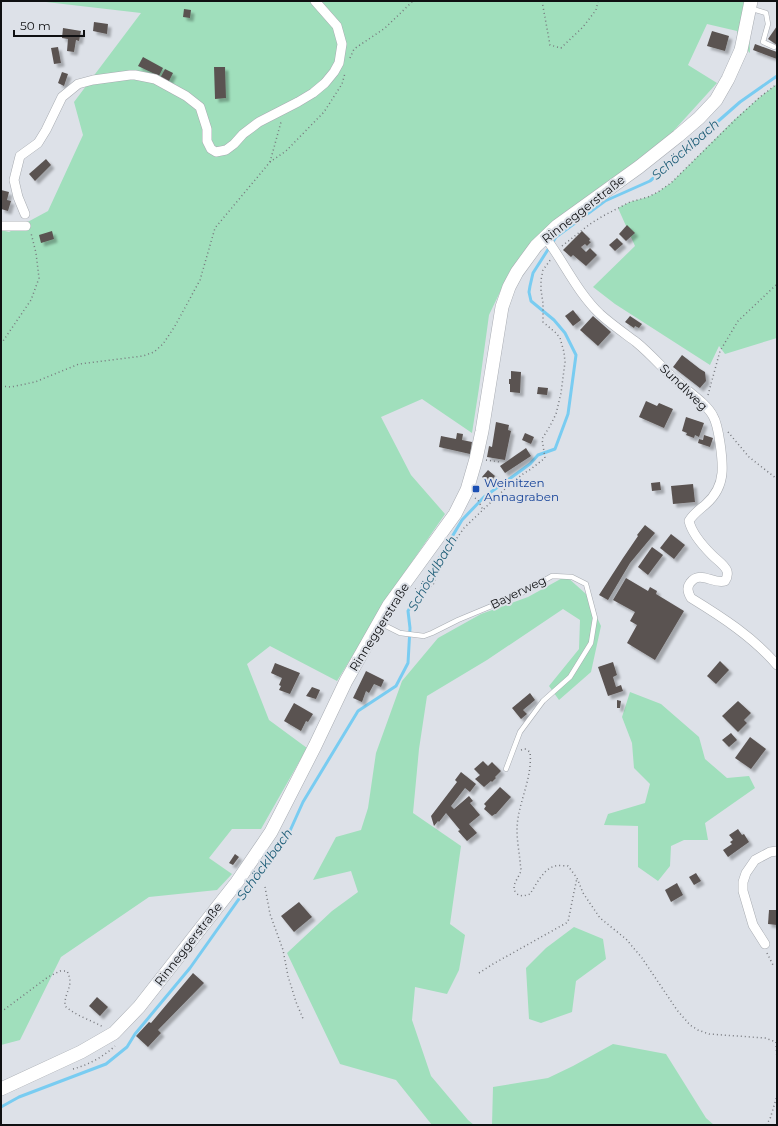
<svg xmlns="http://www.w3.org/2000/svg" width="778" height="1126" font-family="Montserrat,sans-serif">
<defs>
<filter id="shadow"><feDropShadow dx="3.5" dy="3.5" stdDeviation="1" flood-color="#0004"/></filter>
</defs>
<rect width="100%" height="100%" fill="#dde1e8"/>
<g fill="#a0dfbc">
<path d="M45 1H748L750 53 739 42 737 31 707 24 688 65 717 83 668 137 637 162 541 233 510 271 489 315 479 388 472 433 422 399 381 417 411 475 445 514 398 582 337 681 270 646 247 664 269 720 307 748 261 829H232L209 858 232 874 217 890 149 897 61 957 20 1040 1 1045V230L9 232 48 211 83 135 74 102 141 13 46 2Z"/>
<path d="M777 84V338L725 354 719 346 710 365 615 304 593 287 635 246 618 208 630 202 648 197 658 192 671 183 735 119 760 97Z"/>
<path d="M566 576 586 594 601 626 591 672 559 700 549 686 579 649 580 620 563 609 487 660 427 696 419 749 413 813 461 846 450 924 465 935 459 970 447 994 415 987 412 1020 431 1076 468 1120 474 1125H432L396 1080 340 1064 287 953 332 911 358 892 351 871 313 880 336 837 361 830 368 808 376 753 402 681 438 638 481 614 528 597Z"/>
<path d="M630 692 661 704 699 737 705 759 727 778 749 776 755 788 705 823 708 840H684L671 846 670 866 658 881 638 867V826L604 825 608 814 645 803 650 784 634 768 632 743 622 717Z"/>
<path d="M574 927 603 939 606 959 576 981 572 1012 541 1023 529 1019 526 968 546 948Z"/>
<path d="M613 1044 666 1054 706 1118 714 1125H492L493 1087 548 1078 573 1066Z"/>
</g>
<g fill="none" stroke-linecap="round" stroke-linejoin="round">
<path stroke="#79ccf1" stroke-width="3" d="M1 1107 19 1097 106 1064 127 1047 135 1034 190 968 263 865 289 833 303 802 358 711 396 686 408 663 410 628 408 611 462 520 484 497 530 464 538 455 555 449 568 414 576 355 565 333 554 320 531 301 529 292 530 286 533 273 556 237 605 201 650 181 740 102 777 76"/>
</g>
<g fill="#5a5351" filter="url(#shadow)">
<path d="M184 9 191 10 190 18 183 17Z"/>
<path d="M94 22 108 24 107 34 93 31Z"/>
<path d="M777 26V45L768 39Z"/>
<path d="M63 28 81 31 79 41 76 40 74 52 67 51 68 39 62 38Z"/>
<path d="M712 31 729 36 725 51 707 46Z"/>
<path d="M755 44 777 52V59L753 50Z"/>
<path d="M58 47 61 63 54 64 51 48Z"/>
<path d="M143 57 163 68 159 76 138 66Z"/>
<path d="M214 67H225L226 98 215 99Z"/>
<path d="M165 69 173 73 168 83 160 78Z"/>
<path d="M62 72 68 74 64 86 58 83Z"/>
<path d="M46 159 51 165 35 181 29 174Z"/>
<path d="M1 190 9 192 7 200 11 201 8 211 1 209Z"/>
<path d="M627 225 635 233 626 241 619 234Z"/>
<path d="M52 231 54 239 41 243 39 235Z"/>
<path d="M582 231 590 239 589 241 591 242 587 246 585 244 581 247 586 252 590 248 597 255 586 266 573 255 571 257 563 250Z"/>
<path d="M617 238 623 244 615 251 609 245Z"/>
<path d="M573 310 581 320 573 326 565 316Z"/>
<path d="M593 316 611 332 598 346 580 330Z"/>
<path d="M630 316 642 324 639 328 635 326 634 328 625 322Z"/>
<path d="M682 355 700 369 705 372 706 381 700 388 673 367Z"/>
<path d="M511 371 521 372 520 393 510 392V384H509V379H511Z"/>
<path d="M538 387 548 388 547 395 537 394Z"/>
<path d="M646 401 657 406 659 403 673 409 664 428 639 417Z"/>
<path d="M686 417 704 423 699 437 695 435 694 438 686 435 687 433 682 431Z"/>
<path d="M496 422 509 425 508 430 511 431 505 460 487 457 489 446 492 447Z"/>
<path d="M457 433 463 434 462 440 472 442 470 454 439 447 441 436 456 439Z"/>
<path d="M525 433 534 437 531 444 522 440Z"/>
<path d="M704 435 713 438 710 447 698 443 699 439 703 440Z"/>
<path d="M526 448 531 456 505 473 500 466Z"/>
<path d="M488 470 495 476 489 483 482 477Z"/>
<path d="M660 482 661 490 652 491 651 483Z"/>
<path d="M693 484 695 502 673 504 671 486Z"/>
<path d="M645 525 655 533 630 563 608 600 599 595 623 558 638 536 637 535Z"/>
<path d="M671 534 685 545 674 559 660 548Z"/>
<path d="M652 547 663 555 648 575 638 567Z"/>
<path d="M626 578 648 591 650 587 657 591 656 594 684 611 655 660 627 643 637 625 630 621 635 612 613 600Z"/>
<path d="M720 661 729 670 716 684 707 676Z"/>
<path d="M613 662 617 675 613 677 616 687 621 685 623 691 608 696 598 667Z"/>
<path d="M275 663 300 673 290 694 279 690 281 686 279 685 282 678 271 673Z"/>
<path d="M366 671 384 680 381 687 374 684 369 693 366 691 362 702 353 698Z"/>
<path d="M312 687 320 690 316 699 306 696Z"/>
<path d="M530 693 535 700 523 710 527 714 521 719 512 708Z"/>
<path d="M617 700 621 701 620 708H617Z"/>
<path d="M738 701 751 713 744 720 747 723 738 732 722 716Z"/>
<path d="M294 703 313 714 308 722 306 721 301 731 284 721Z"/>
<path d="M731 733 737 740 729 747 722 740Z"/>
<path d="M750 737 766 749 751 769 735 758Z"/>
<path d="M483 761 488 766 492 762 501 771 495 777 496 778 492 782 491 781 484 787 475 779 480 775 474 769Z"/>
<path d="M461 772 476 784 470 792 465 788 451 806 454 809 469 796 473 801 470 803 480 815 469 824 477 833 467 841 458 831 460 830 446 813 439 822 438 821 434 826 431 816 457 782 455 780Z"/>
<path d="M500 787 511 797 496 814H495L492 816 484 809 486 806 484 804Z"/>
<path d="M738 829 742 835 744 834 749 842 728 857 723 850 732 844 730 842 733 840 729 835Z"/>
<path d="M235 854 239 857 233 865 229 863Z"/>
<path d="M696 873 701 881 694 885 689 877Z"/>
<path d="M677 883 683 895 671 902 665 890Z"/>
<path d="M299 902 312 917 294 932 281 916Z"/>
<path d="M769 910H777V925L768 924Z"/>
<path d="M193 973 204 983 158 1030 161 1033 148 1047 136 1036 149 1022 151 1023Z"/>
<path d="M97 997 108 1007 100 1016 89 1006Z"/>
</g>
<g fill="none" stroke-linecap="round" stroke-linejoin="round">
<defs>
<g id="lane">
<path d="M750 9 756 10 766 13 768 24 763 42 774 47"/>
<path d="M386 626 400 633 424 636 432 633 458 620 518 595 552 576 572 577 586 584 595 618 591 643 570 677 543 701 520 732 506 769"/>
</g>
<g id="street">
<path d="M25 214 18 197 14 180 20 156 38 143 46 130 62 97 78 84 93 80 130 75H135L155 79 186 96 200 107 207 129V141L211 149 216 152 226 150 234 144 243 134 259 122 298 102 313 93 325 83 334 72 339 63 342 44 337 26 315 1"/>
<path d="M1 226H26"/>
<path d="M545 237C564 262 577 292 600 314 611 324 624 333 636 342 652 355 665 371 680 384 690 393 707 404 713 416 719 426 723 461 722 473 721 485 715 496 706 504 699 510 693 514 689 521 692 534 703 546 712 555 717 560 725 565 727 571 728 575 727 578 725 581 713 585 700 569 690 583 686 588 688 593 691 598 722 617 753 637 777 665"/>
<path d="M765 944 753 925 743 891V882L746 873 755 860 770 852 777 851"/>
</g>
<path id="secondary" d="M1 1089 81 1052 114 1033 139 1007 237 882 271 832 315 746 346 681 389 605 455 514 467 490 476 459 482 431 502 307 509 287 517 272 536 246 557 226 639 167 678 136 699 118 716 100 728 79 741 50 751 1"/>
</defs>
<use href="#lane" stroke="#a8acb2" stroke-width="5.5"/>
<use href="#street" stroke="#a8acb2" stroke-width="10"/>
<use href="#secondary" stroke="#a8acb2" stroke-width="14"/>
<g stroke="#77797e" stroke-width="1.5" stroke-dasharray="1 3" stroke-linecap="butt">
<path d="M542 1 550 45 561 48 583 27 596 10 598 1"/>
<path d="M350 58 354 49 385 28 413 1"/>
<path d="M270 162 281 122"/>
<path d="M562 246 590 224 603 216 630 202 648 197 658 192 671 183 735 120 760 97 777 84"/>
<path d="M1 344 31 300 39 278 36 253 31 233"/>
<path d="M1 386 11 387 35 382 79 364 143 356 154 352 163 344 175 326 200 280 215 228 270 162 286 151 324 112 342 84 345 73"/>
<path d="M708 395 720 351 738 321 777 284"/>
<path d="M728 432 749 457 777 479"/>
<path d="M486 460 500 462"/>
<path d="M475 498 478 500 483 510"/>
<path d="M415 589H427L433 585 445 555 464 528 509 485 523 474 531 469 545 458 542 439 550 426 556 414 561 393 565 362 564 352 560 338 556 333 543 322V303L541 290V280L543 270 551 259"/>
<path d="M521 750 525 749 530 752C533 779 517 804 517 830 517 840 519 851 520 861 520 864 521 867 521 870 520 877 510 885 516 893 520 897 525 896 530 894 536 885 543 869 555 866 559 865 564 866 568 866L577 878 583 893 600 918 626 939 642 958 677 1010 690 1025 698 1030 709 1034 765 1038 776 1042 777 1061"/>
<path d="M265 887 270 914 283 950 288 976 296 1002 304 1021"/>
<path d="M767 953 773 965"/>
<path d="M479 973 493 964 568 922 574 892 577 878"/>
<path d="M1 1012 48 977 60 971H67C75 987 64 991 65 1006 76 1016 91 1020 103 1027"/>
<path d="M73 1069C88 1065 103 1057 115 1046"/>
<path d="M766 1125 770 1119 777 1096"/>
</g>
<use href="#lane" stroke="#fff" stroke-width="4.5"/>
<use href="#street" stroke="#fff" stroke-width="9"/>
<use href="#secondary" stroke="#fff" stroke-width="13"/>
</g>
<rect fill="#1a4fb4" stroke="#dde1e8" stroke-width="1.5" x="472" y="485" width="8" height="8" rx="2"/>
<g text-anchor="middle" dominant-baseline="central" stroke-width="4" stroke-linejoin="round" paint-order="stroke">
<g font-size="12" fill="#0f1012" stroke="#dde1e8">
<text transform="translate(583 209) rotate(-38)">Rinneggerstraße</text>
<text transform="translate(684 387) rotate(44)">Sundlweg</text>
<text transform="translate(518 592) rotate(-26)">Bayerweg</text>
<text transform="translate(379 627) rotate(-58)">Rinneggerstraße</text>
<text transform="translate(188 944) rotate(-52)">Rinneggerstraße</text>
</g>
<g font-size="12" fill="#164399" stroke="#dde1e8" text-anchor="start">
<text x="484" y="482">Weinitzen<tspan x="484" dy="14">Annagraben</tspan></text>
</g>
<g font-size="13" font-style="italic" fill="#1d5d77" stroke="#dde1e8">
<text transform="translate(685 149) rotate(-41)">Schöcklbach</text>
<text transform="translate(432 573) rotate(-60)">Schöcklbach</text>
<text transform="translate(264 864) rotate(-54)">Schöcklbach</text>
</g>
</g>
<rect width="778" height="1126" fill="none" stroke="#0f1012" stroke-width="4"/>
<path d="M14 30v6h70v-6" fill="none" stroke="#0f1012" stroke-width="2"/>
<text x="20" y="30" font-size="12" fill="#0f1012" stroke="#dde1e8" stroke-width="3" paint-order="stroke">50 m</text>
</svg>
